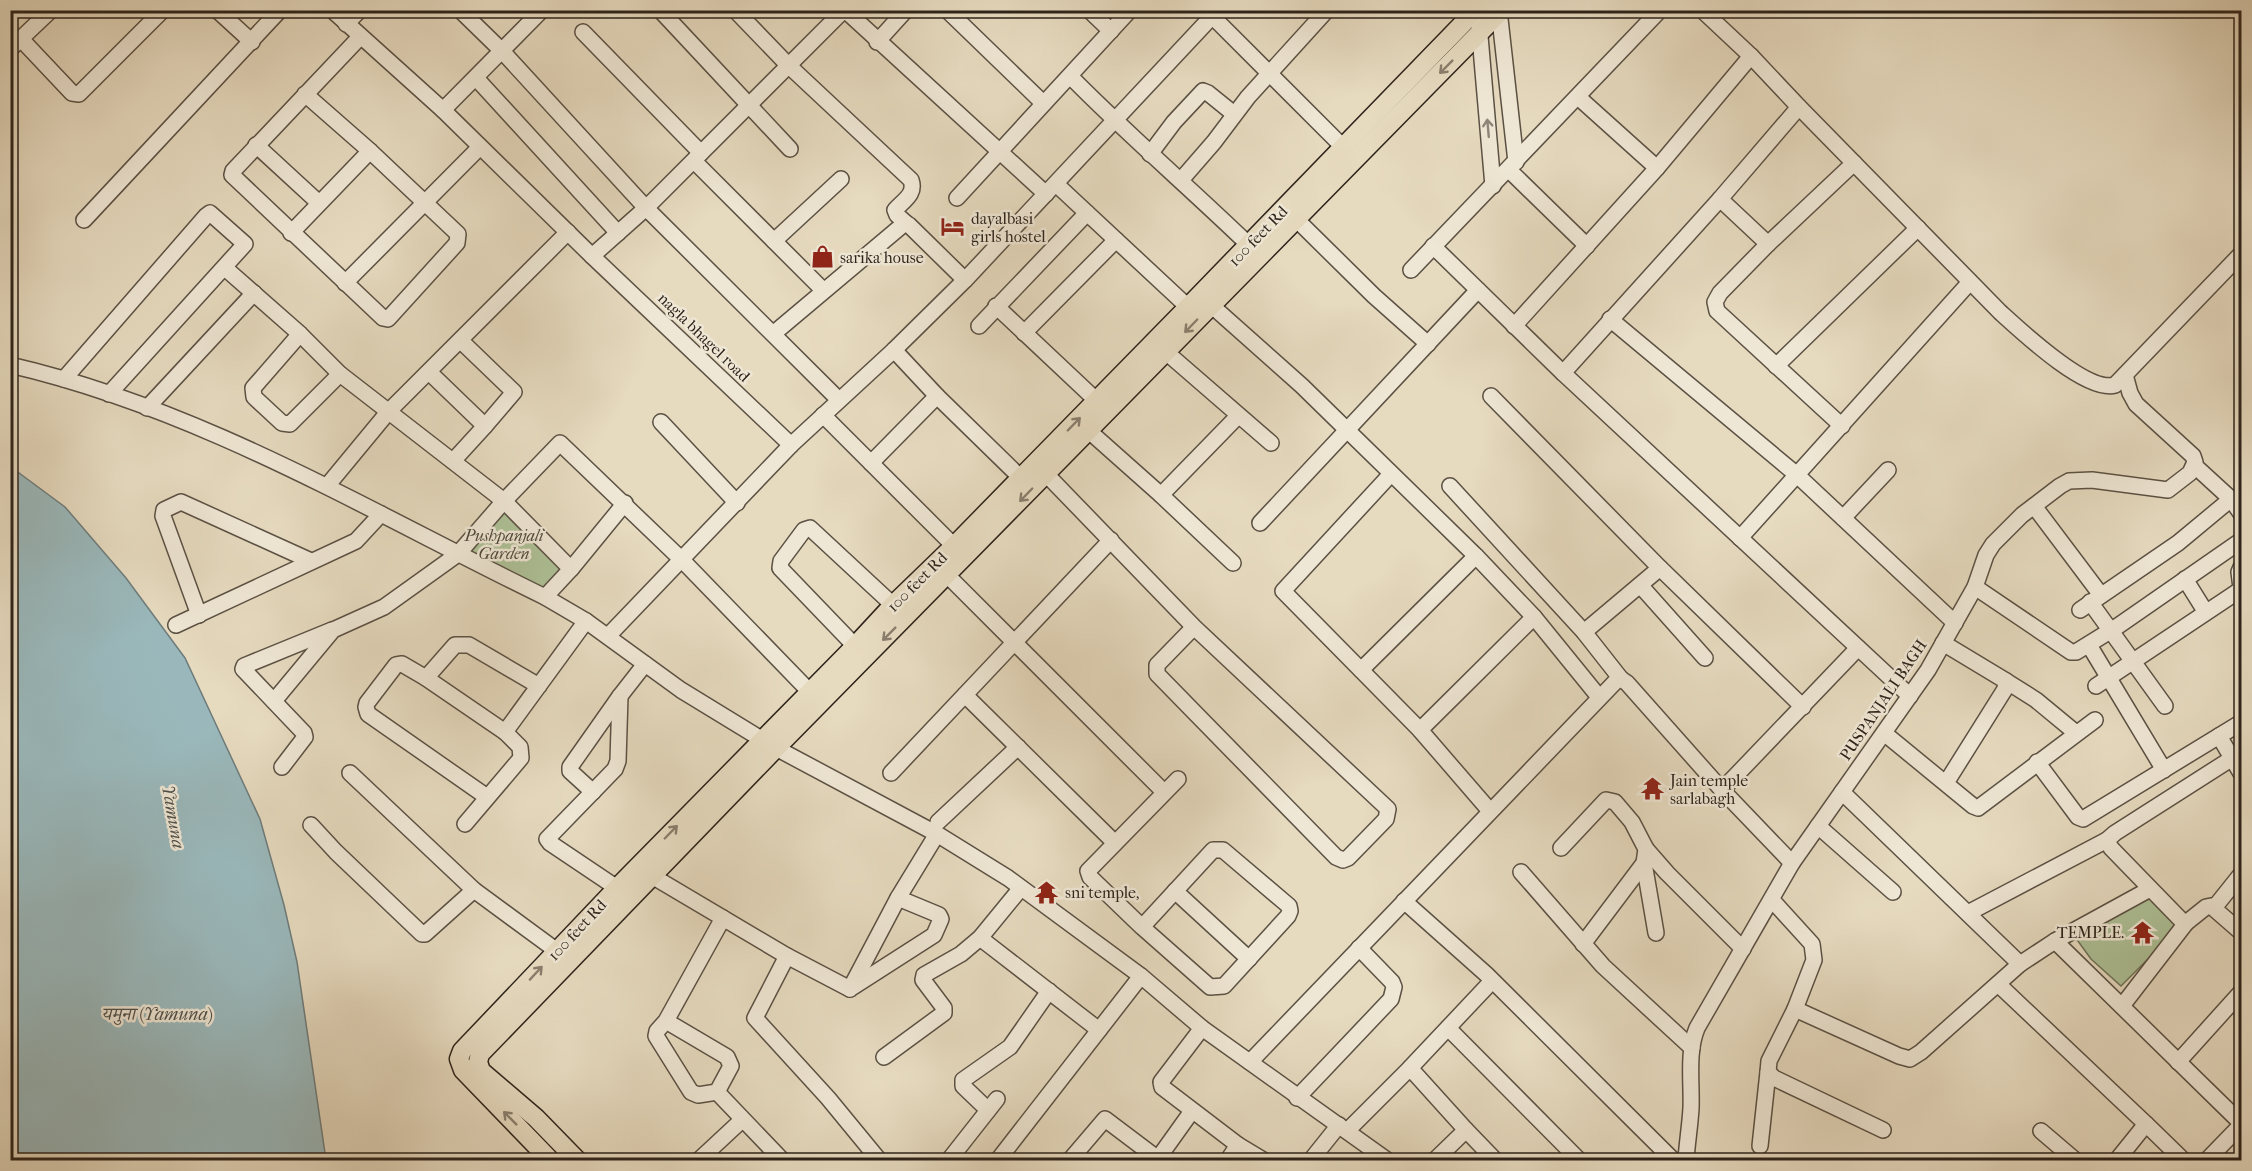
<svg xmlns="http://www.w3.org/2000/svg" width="2252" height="1171" font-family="'IM FELL French Canon','Noto Serif Devanagari',serif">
<rect width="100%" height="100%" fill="#e6dabf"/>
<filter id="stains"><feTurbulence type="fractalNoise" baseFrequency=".00333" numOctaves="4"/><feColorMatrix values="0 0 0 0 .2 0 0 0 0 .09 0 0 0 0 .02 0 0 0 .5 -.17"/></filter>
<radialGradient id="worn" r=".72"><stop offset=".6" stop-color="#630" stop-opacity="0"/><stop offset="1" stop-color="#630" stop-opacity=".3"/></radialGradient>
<g fill="#aec197" stroke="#6e7259" stroke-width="1.5">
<path d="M504 501 571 569 545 597 458 554Z"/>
<path d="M2148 896 2178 926 2151 956 2121 986 2091 959 2075 937Z"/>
</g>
<path fill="#9ab8bb" stroke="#6e7c7b" stroke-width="1.5" d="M11 467 65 507 126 578 185 658 260 819 284 905 297 962 326 1160H11Z"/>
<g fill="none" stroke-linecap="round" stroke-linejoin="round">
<defs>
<g id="minor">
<path d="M217 10 252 42"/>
<path d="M332 10 443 110 592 256 791 445"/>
<path d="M460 10 502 51 646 208 839 400"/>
<path d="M660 10 790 149"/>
<path d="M735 10 788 65 911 180C916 194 904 200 895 210L897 215 906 223"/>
<path d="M845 10 1046 194"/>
<path d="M947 10 1043 103"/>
<path d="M1089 10 1111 31"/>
<path d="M1206 10 1343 147"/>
<path d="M1499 10 1516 162"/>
<path d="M1702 10 1751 56 1799 107 2000 312C2022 332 2087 393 2115 385L2242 253"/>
<path d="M346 24 360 10"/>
<path d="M1479 25 1493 186"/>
<path d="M583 32 701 153"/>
<path d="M21 39 72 93 79 94 163 10"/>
<path d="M877 42 906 10"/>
<path d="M10 49 51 10"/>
<path d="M1071 77C1128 135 1190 188 1249 245"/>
<path d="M476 78 618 233"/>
<path d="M305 94 370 151 458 234 457 243 388 319 383 318 232 175 233 171 360 37"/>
<path d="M1578 97 1657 168"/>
<path d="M443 110 542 10"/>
<path d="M256 145 319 203"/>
<path d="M1150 154 1174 122 1203 91 1208 93 1234 114"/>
<path d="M694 161 823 290"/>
<path d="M1509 170 1587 246"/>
<path d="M1181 180 1214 142 1248 97 1327 10"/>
<path d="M1056 184 1188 307"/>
<path d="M957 198 1130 10"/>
<path d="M1720 199 1768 244"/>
<path d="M1296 219 1374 296 1428 344"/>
<path d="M84 220 280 10"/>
<path d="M291 233 370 151"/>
<path d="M774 241 841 179"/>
<path d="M1433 246 1563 373 1910 696"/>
<path d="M592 256 646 208 844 10"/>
<path d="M225 268 300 334 340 374 504 501 571 569"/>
<path d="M1411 270 1660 10"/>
<path d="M345 283 480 147"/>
<path d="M1211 305 1302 386 1476 556 1534 617 1599 697"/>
<path d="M996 306 1097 401"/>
<path d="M1610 319 1797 475 1955 623"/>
<path d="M979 326 1087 213"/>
<path d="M1514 326 1657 168 1751 56"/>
<path d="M1024 333 1116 240"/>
<path d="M300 334 253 388 254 397 282 423 290 424 340 374"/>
<path d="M773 334 905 223 909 225 965 280"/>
<path d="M461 341 514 392 485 426"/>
<path d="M1166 352 1271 443"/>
<path d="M10 365C201 409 370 512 545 597L586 621 681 690 776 748 937 834 1008 878 1141 976 1202 1028 1387 1160"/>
<path d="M1776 366 1918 228"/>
<path d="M429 372 485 426 453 461"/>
<path d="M1563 373 1720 199 1799 107"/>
<path d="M64 379 206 216 210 213 245 244 109 394"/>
<path d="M937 396 1021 478"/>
<path d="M1491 396 1660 568 1803 707"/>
<path d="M147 408 254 293"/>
<path d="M823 415 961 553"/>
<path d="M661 422 737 503"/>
<path d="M1842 426 1717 311 1715 302 1720 293 1768 244 1854 163"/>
<path d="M1089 431 1161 495 1233 563"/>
<path d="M871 463 937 396 894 350"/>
<path d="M2195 466 2231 499 2242 515"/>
<path d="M1046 474 1194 627 1388 809 1386 819 1348 858 1343 860 1336 857 1157 674V665L1194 627"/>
<path d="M1391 474 1283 591 1420 730 1490 811"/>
<path d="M327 486 389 411 568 232"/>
<path d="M1450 486 1584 632 1621 679"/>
<path d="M1161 495 1238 416"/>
<path d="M2034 506 2101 595"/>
<path d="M1843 518 1888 470"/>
<path d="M1260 523 1478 290"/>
<path d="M1740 538 1970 282"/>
<path d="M947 575 1164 792"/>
<path d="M2185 579 2205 611"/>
<path d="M1640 585 1705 658"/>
<path d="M1975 587 2071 652H2076L2118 626 2242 540"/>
<path d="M545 597 571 569 625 503"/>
<path d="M2090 602 2165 706"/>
<path d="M2080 610 2178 543 2231 499"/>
<path d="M199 615 163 516 164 510 181 502 311 561"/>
<path d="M176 625 356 541 381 514"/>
<path d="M1584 632 1660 568"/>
<path d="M608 636 791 445 894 350 965 280 1218 10"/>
<path d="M1943 643 2006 681 2005 689 1946 783"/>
<path d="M2089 645 2164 770"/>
<path d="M855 646 780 568 781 561 804 530 810 528 893 605"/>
<path d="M1361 670 1476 556"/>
<path d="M426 678 402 664 396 665 367 703 366 707 368 714 487 797"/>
<path d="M2006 681 2036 700 2076 733"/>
<path d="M539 686 469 645H455L426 678 505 732 586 621"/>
<path d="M2096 686 2237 592 2241 588 2239 572 2242 565"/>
<path d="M965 695 1115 843"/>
<path d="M274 701 333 630 384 607 458 554 504 501 560 443 682 560 810 692"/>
<path d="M1420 730 1534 617"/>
<path d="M1884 733 1973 806 1978 808 2095 720"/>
<path d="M2219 736 2242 775"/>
<path d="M2231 759 2115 833 2107 840 2111 848 2183 922 2186 923 2206 907 2211 906 2242 933"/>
<path d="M2037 762 2078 817 2083 819 2242 722"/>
<path d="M282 767 305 737 304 733 243 669 244 666 332 630"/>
<path d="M350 773 474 890 557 951"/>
<path d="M891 773 1111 540"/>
<path d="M1722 790 1858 648"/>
<path d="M593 792 570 771V767L620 696 645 664"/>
<path d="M1842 792 2020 964"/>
<path d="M938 822 1018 747"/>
<path d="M465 824 521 758 520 747 505 732"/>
<path d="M311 825 336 852 422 934H425L474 890"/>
<path d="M1818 826 1893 892"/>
<path d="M1561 848 1606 800 1615 802 1632 822 1646 849 1644 863 1656 933"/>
<path d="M1646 849 1667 873 1743 949"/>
<path d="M1521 872 1603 966 1692 1048"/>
<path d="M652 876 787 956 850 989"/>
<path d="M617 888 550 843 547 839 615 769 618 761 620 696"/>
<path d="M1175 891 1249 959"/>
<path d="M1772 900 1812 944 1814 960 1795 1009 1769 1061 1768 1072 1774 1078 1883 1130"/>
<path d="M1404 901 1486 974 1673 1160"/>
<path d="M2214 908 2242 873"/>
<path d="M1968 913 2107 840"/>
<path d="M1142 927 1213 850H1223L1289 906 1290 911 1288 916 1224 986 1210 987 1142 927 1090 877 1088 871 1178 779"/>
<path d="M980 938 1099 1030"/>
<path d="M2055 941 2242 1124"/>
<path d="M1583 944 1644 863"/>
<path d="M787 956 755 1018 828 1098 879 1160"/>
<path d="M1998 984 2146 1124"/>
<path d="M853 987 934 935 941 919 939 915 898 898"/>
<path d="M850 989 898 898 937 834"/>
<path d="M2122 1006 2186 923"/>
<path d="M1795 1009 1899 1056 1910 1059 1921 1052 2020 964 2055 941 2150 889"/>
<path d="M666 1021 657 1031 656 1036 691 1092 698 1095 717 1092 731 1066 727 1057 666 1021 723 918"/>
<path d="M1202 1028 1161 1082 1162 1087 1238 1145 1228 1160"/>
<path d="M1448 1028 1579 1160"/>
<path d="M884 1057 944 1013V1008L923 980 924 975 961 954 980 938 1021 888"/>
<path d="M1250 1062 1617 680 1621 679 1627 683 1722 790 1792 863"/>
<path d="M2178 1062 2242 991"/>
<path d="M1410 1068 1466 1130"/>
<path d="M717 1092 782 1160"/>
<path d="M1297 1098 1391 999 1394 987 1392 982 1359 948"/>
<path d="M988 1110 963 1086V1080L1010 1047 1049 991"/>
<path d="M1347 1131 1410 1068 1492 981"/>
<path d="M2041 1131 2075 1160"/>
<path d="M1238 1145 1263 1160"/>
<path d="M1760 1146 1768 1072"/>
<path d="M699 1160 742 1120"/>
<path d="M949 1160 997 1099"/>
<path d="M998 1160 1141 976"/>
<path d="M1070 1160 1105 1119 1158 1159"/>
<path d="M1157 1160 1192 1111"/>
<path d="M1311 1160 1339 1125"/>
<path d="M1435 1160 1466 1130 1495 1160"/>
<path d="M1686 1160C1687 1143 1690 1126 1691 1108 1692 1083 1687 1052 1697 1028L1792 863 1928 670 1975 587 1986 555 1993 544 2022 515 2060 486 2069 481 2092 480 2168 490 2190 473 2195 462 2193 456 2136 404 2130 393 2125 375"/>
<path d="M2117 1160 2146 1124 2183 1160"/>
<path d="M2207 1160 2242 1124"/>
</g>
<g id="major">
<path d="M550 1160 463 1070 459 1059 462 1051 617 888 855 646 893 605 954 546 1188 307 1476 10"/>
<path d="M577 1160 536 1118 481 1071 478 1062 480 1054 776 748 1502 10"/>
</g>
</defs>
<use href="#minor" stroke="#5b5144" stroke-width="18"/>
<use href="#major" stroke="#2d231b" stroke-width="21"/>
<use href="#minor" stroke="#efe7d5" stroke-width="15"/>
<use href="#major" stroke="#e6dabf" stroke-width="18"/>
</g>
<defs><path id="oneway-shaft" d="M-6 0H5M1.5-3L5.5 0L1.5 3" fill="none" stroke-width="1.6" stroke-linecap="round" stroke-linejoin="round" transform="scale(1.5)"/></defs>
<g stroke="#8a7e6d">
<use href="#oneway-shaft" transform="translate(1446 67) rotate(135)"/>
<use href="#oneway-shaft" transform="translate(1191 326) rotate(134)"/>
<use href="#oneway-shaft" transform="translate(1074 424) rotate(-46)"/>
<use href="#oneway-shaft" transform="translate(1026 495) rotate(134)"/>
<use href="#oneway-shaft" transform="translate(889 634) rotate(135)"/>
<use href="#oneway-shaft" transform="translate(671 832) rotate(-46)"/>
<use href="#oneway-shaft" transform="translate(536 973) rotate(-47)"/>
<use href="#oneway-shaft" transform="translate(510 1118) rotate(-135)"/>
</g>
<use stroke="#8e8578" href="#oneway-shaft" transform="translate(1488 128) rotate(-95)"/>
<defs>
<symbol id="hotel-bare" viewBox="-9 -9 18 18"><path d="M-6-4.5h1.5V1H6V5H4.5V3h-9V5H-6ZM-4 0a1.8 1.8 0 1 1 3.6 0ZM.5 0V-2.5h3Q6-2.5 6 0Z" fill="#8f2418" stroke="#efe7d5" stroke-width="2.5" paint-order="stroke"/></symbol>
<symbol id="shop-bare" viewBox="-9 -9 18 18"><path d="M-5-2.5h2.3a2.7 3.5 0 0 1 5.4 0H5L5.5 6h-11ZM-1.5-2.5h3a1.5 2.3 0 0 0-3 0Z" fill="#8f2418" stroke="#efe7d5" stroke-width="2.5" paint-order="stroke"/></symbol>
<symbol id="temple-bare" viewBox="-9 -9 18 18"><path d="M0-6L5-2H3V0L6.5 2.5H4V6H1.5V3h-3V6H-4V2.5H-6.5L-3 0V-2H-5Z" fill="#8f2418" stroke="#efe7d5" stroke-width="2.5" paint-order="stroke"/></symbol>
</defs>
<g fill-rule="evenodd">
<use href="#hotel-bare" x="936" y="210" width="33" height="33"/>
<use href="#shop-bare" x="806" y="240" width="33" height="33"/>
<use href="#temple-bare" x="1636" y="772" width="33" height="33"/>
<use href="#temple-bare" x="1030" y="876" width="33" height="33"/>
<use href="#temple-bare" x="2126" y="916" width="33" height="33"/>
</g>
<g text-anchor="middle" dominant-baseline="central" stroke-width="5" stroke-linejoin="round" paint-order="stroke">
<g font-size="16" fill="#2d231b" stroke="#efe7d5" text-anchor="start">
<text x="971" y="218">dayalbasi<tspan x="971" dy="18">girls hostel</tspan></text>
<text x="840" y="257">sarika house</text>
<text x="1670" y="780">Jain temple<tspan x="1670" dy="18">sarlabagh</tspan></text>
<text x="1065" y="892">sni temple,</text>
<text x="2124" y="932" text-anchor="end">TEMPLE.</text>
</g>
<g font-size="16" fill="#2d231b" stroke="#efe7d5">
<text transform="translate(1258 236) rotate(-46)">100 feet Rd</text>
<text transform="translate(704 337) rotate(44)">nagla bhagel road</text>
<text transform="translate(917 582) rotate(-45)">100 feet Rd</text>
<text transform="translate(1883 700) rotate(-56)">PUSPANJALI BAGH</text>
<text transform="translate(577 930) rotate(-47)">100 feet Rd</text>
</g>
<g font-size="16" font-style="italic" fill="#4d4a3a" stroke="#efe7d5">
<text x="504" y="535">Pushpanjali<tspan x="504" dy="18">Garden</tspan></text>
</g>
<g font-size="18" font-style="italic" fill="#4e504b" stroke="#efe7d5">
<text transform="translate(173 817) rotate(80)">Yamuna</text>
<text x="157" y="1014">यमुना (Yamuna)</text>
</g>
</g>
<rect width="2252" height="1171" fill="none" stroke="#e6dabf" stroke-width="36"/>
<rect x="12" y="12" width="2228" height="1147" fill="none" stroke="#2d231b" stroke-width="3"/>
<rect x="18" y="18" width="2216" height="1135" fill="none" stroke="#2d231b" stroke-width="1.5"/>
<rect width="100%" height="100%" filter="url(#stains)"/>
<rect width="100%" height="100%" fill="url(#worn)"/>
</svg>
